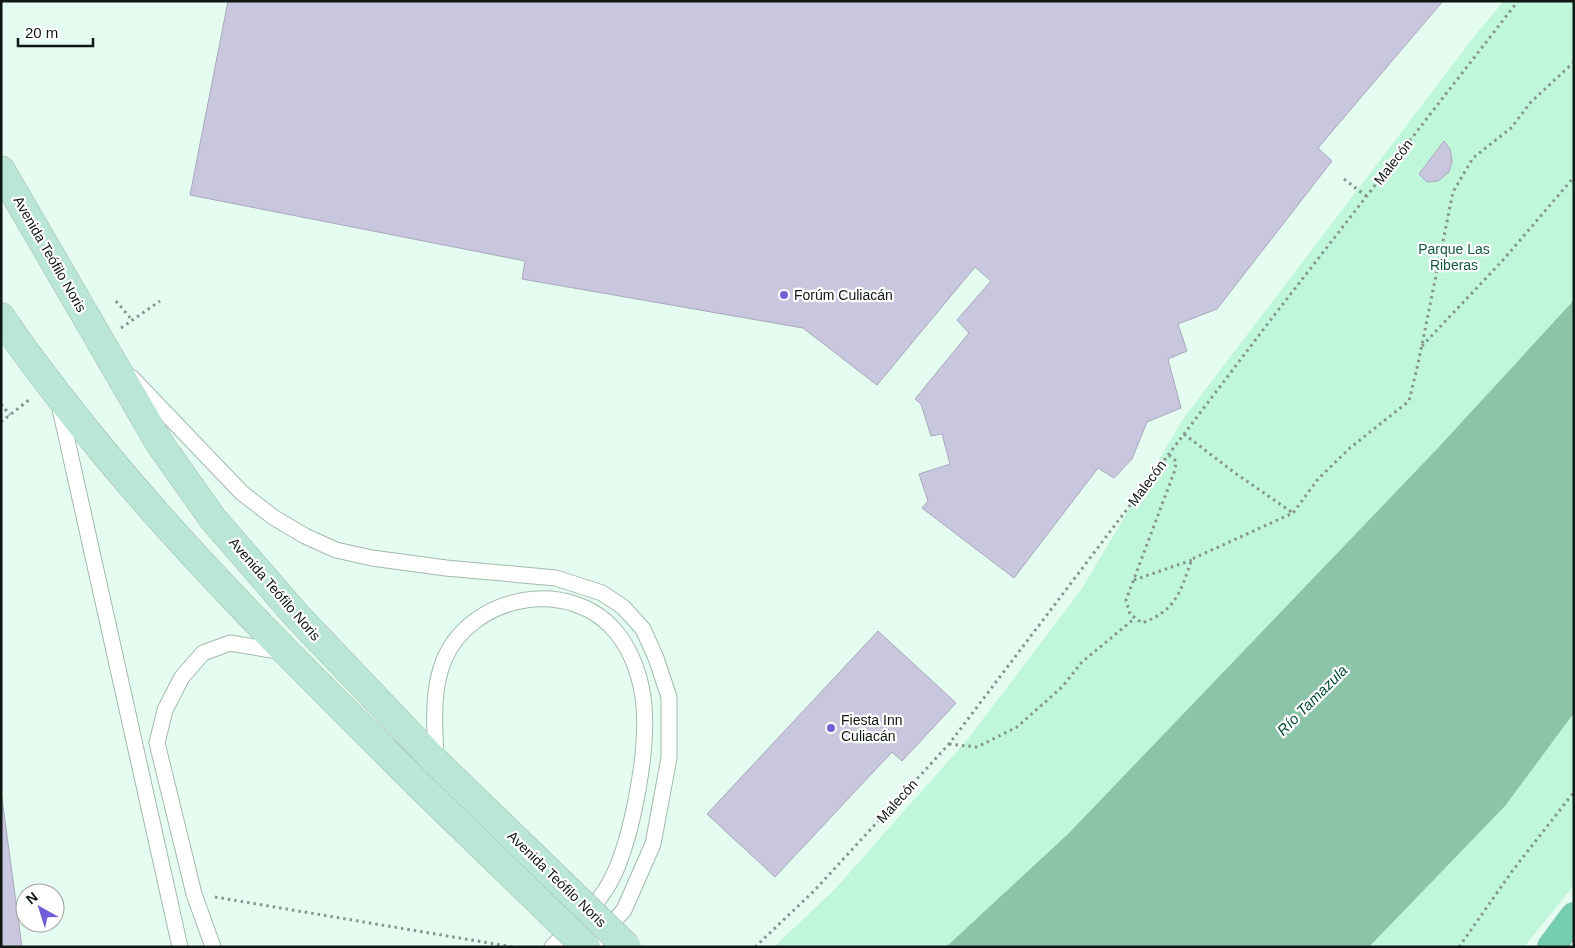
<svg xmlns="http://www.w3.org/2000/svg" width="1575" height="948" font-family="Arial,sans-serif">
<rect width="100%" height="100%" fill="#e5fcf0"/>
<g fill="#c0f7db">
<path d="M1504 1H1574V300L1436 450 1069 833 946 947H774L835 889 967 740 1081 590 1183 419 1476 34Z"/>
<path d="M1574 713V885L1524 947H1369L1505 806Z"/>
</g>
<path fill="#8bc4a7" d="M1574 300V713L1505 806 1369 947H946L1069 833 1436 450Z"/>
<g fill="#c8c7dd" stroke="#a9a8bd">
<path d="M228 1H1443L1318 148 1332 161 1217 309 1178 324 1187 351 1168 359 1181 408 1147 422 1132 459 1114 478 1098 468 1014 578 922 508 928 501 919 474 950 464 942 434 931 436 921 404 915 399 969 333 957 320 991 281 975 267 877 385 803 328 522 279 525 261 190 195Z"/>
<path d="M1444 141 1450 149 1452 161 1449 172 1438 181 1427 182 1419 174Z"/>
<path d="M878 631 956 703 902 761 892 752 775 877 707 814Z"/>
<path d="M1 791 22 947H1Z"/>
</g>
<g fill="none" stroke-linecap="round" stroke-linejoin="round">
<defs>
<g id="service">
<path d="M131 377 242 493 273 517 305 536 336 550 372 558 446 568 556 578 602 593 623 607 643 629 656 658 669 697V758L653 844 624 910 591 947"/>
<path d="M59 404 180 947"/>
<path d="M436 761C435 728 431 692 444 660 472 594 571 576 617 633 633 653 642 681 644 706 648 753 631 853 604 892 590 912 569 929 552 947"/>
<path d="M213 947 194 894 157 743 165 710 182 677 203 653 230 643 283 652"/>
</g>
<g id="secondary">
<path d="M1 170 160 444 213 519 297 616 436 762"/>
<path d="M1 317C32 363 67 407 102 450 199 568 309 675 417 783"/>
</g>
<path id="primary" d="M1551 947 1574 916"/>
</defs>
<use href="#service" stroke="#a3baad" stroke-width="17"/>
<use href="#secondary" stroke="#a3baad" stroke-width="29"/>
<use href="#primary" stroke="#e2e3e3" stroke-width="29"/>
<g stroke="#85958d" stroke-width="3" stroke-dasharray="2.5 4" stroke-linecap="butt">
<path d="M1344 179 1366 196"/>
<path d="M116 301 132 320"/>
<path d="M121 328 160 301"/>
<path d="M1422 346 1504 259 1574 177"/>
<path d="M1 404 10 415"/>
<path d="M1 422 30 399"/>
<path d="M1184 434 1235 473 1293 513"/>
<path d="M1169 455 1176 461 1175 470 1126 600 1130 614 1142 623C1177 610 1180 592 1192 559L1293 513 1318 479 1350 448 1409 401 1418 364 1453 192 1473 158 1511 128 1531 102 1574 62"/>
<path d="M1134 580 1192 560"/>
<path d="M949 744 977 747 1017 727 1062 687 1082 662 1135 618"/>
<path d="M215 897 513 947"/>
<path d="M755 947 814 891 949 744 1269 322 1518 1"/>
<path d="M1459 947 1513 870 1574 792"/>
</g>
<use href="#service" stroke="#fff" stroke-width="15"/>
<use href="#secondary" stroke="#b9e6d6" stroke-width="28"/>
<use href="#primary" stroke="#73cdae" stroke-width="28"/>
<defs>
<g id="secondary-bridge">
<path d="M436 762 627 947"/>
<path d="M417 783 586 947"/>
</g>
</defs>
<use href="#secondary-bridge" stroke="#a3baad" stroke-width="29" stroke-linecap="butt"/>
<use href="#secondary-bridge" stroke="#b9e6d6" stroke-width="28"/>
</g>
<g fill="#725ed9" stroke="#fff" stroke-width="2">
<circle cx="784" cy="295" r="5"/>
<circle cx="831" cy="728" r="5"/>
</g>
<g text-anchor="middle" dominant-baseline="central" stroke-width="4.5" stroke-linejoin="round" paint-order="stroke">
<g font-size="14" fill="#0f1713" stroke="#fff">
<text transform="translate(1393 162) rotate(-52)">Malecón</text>
<text transform="translate(50 254) rotate(60)">Avenida Teófilo Noris</text>
<text transform="translate(1147 483) rotate(-53)">Malecón</text>
<text transform="translate(275 589) rotate(49)">Avenida Teófilo Noris</text>
<text transform="translate(897 801) rotate(-48)">Malecón</text>
<text transform="translate(557 879) rotate(44)">Avenida Teófilo Noris</text>
</g>
<g font-size="14" fill="#13593e" stroke="#fff">
<text x="1454" y="249">Parque Las<tspan x="1454" dy="16">Riberas</tspan></text>
</g>
<g font-size="14" fill="#0f1713" stroke="#fff" text-anchor="start">
<text x="794" y="295">Forúm Culiacán</text>
<text x="841" y="720">Fiesta Inn<tspan x="841" dy="16">Culiacán</tspan></text>
</g>
<g font-size="15" font-style="italic" fill="#004c31" stroke="#fff">
<text transform="translate(1312 700) rotate(-45)">Río Tamazula</text>
</g>
</g>
<rect width="1575" height="948" fill="none" stroke="#0f1713" stroke-width="5"/>
<g transform="translate(40 908) rotate(321)"><circle r="24" fill="#ffffff" stroke="#9fa2a1"/>
<path d="M0-4L9 19L0 12L-9 19Z" fill="#725ed9"/>
<text y="-8" font-size="14" font-weight="bold" text-anchor="middle" fill="#0f1713">N</text>
</g>
<path d="M18 38v8h75v-8" fill="none" stroke="#0f1713" stroke-width="2.5"/>
<text x="25" y="38" font-size="15" fill="#0f1713" stroke="#ffffff" stroke-width="4" paint-order="stroke">20 m</text>
</svg>
